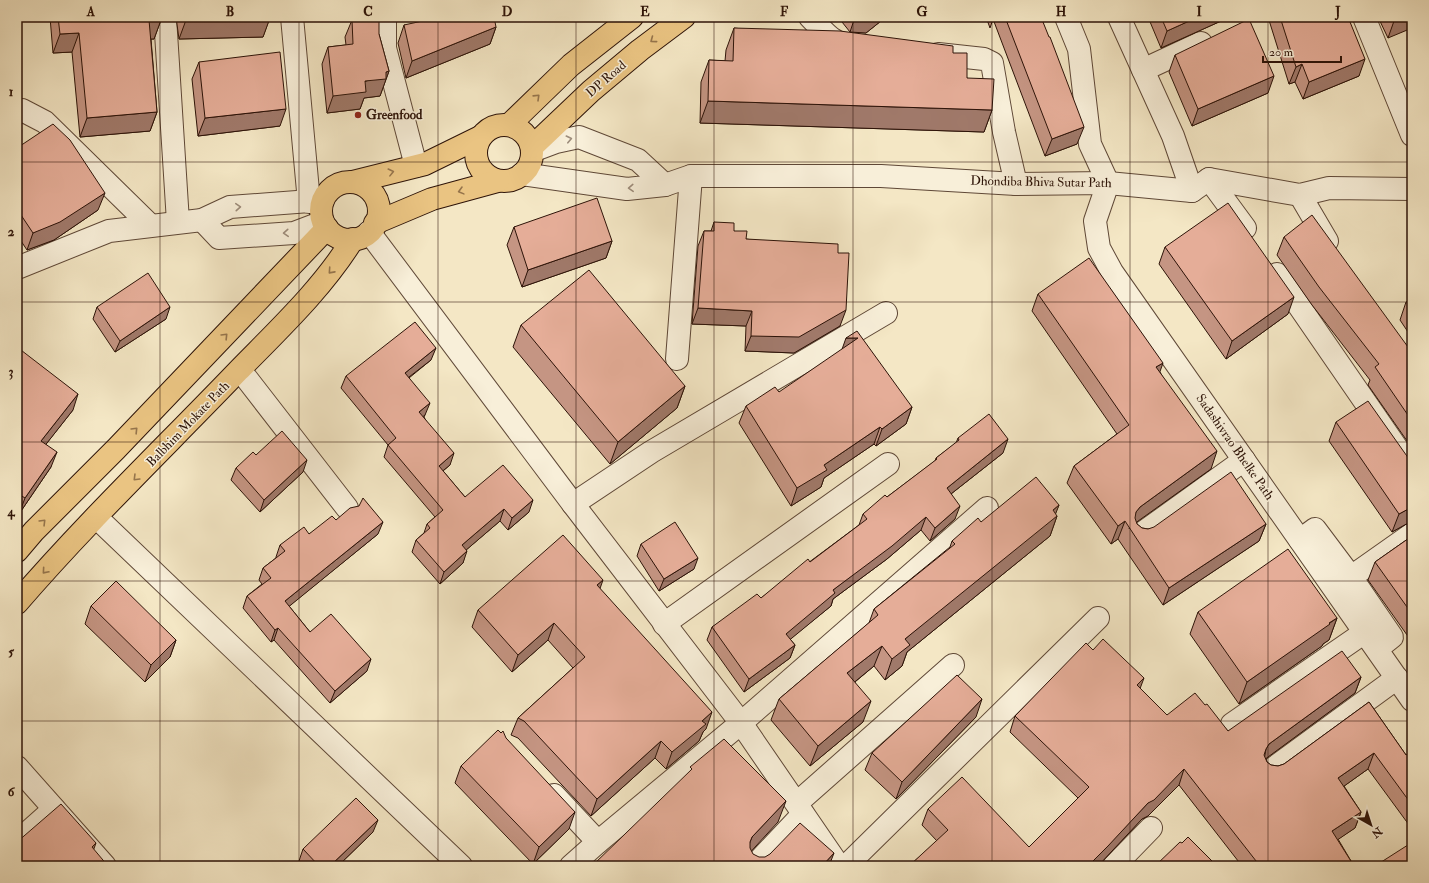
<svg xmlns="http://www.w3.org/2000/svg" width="1429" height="883" font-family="'IM FELL Double Pica',serif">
<rect width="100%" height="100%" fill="#f4e7c5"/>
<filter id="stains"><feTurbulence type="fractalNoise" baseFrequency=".005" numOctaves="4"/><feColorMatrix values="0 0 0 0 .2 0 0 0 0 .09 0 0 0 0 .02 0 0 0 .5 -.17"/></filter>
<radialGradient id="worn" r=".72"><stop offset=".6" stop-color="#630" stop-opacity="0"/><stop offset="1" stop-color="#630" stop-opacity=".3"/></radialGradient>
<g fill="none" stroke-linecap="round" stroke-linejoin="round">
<defs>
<g id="minor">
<path d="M165 17 178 222"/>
<path d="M292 17 309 202"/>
<path d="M385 17V48L416 166"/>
<path d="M810 17C822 29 831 43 848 45"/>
<path d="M1066 17 1079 49 1090 144 1108 183 1095 221 1099 248 1112 272 1412 700"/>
<path d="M1119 17 1173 136 1192 191"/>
<path d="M1364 17 1412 135"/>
<path d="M938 54 984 59 992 63 1004 132 1016 184"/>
<path d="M1143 70 1201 43"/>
<path d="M17 111 22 110 45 122 150 225"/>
<path d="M522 174 627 189 665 185 638 160 579 137 556 142 532 151"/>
<path d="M1209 179 1245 228"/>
<path d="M665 185 691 176H881L1016 184 1108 183 1192 191 1209 179 1300 195 1329 188 1412 189"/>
<path d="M1300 195 1327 241"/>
<path d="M202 220 219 238 294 233 323 222"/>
<path d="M369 232 573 504 741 723 839 866"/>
<path d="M17 268 109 231 202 220 230 207 323 200"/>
<path d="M1277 274 1412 470"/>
<path d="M677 359 691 176"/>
<path d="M240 370 347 508"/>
<path d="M573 504 651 452 886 313"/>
<path d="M96 517 461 866"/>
<path d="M1141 534 1244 460"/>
<path d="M1300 540 1315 529 1351 577 1412 534"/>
<path d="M1351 577 1392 637 1377 649"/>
<path d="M664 624 888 464"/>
<path d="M1232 724 1365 632"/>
<path d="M17 767 105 866"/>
<path d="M1271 770 1397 678"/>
<path d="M554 795 598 842"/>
<path d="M797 803 953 665"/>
<path d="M17 842 54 809"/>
<path d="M571 866 598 842 741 723 987 508"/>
<path d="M754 866 803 814"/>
<path d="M846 866 1098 618"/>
<path d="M1114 866 1151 828"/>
</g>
<g id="major">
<circle cx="504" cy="153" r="28"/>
<path d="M509 125 571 65 632 17"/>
<path d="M532 147 591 91 640 50 684 17"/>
<path d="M353 182 425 164 480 137"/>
<circle cx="350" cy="211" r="29"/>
<path d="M375 223 432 199 498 181"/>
<path d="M17 551 34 531 116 449 327 228"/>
<path d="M17 603C86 523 164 448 238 371 278 330 323 288 353 239"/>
</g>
</defs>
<use href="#minor" stroke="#5f4837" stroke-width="24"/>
<use href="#major" stroke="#2d1308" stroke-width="24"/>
<use href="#minor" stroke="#f8efd9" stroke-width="22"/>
<use href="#major" stroke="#eac482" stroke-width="22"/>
</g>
<g fill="#c59583" stroke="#2d1308">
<path d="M50 17H161V20L154 39H151L157 112 150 131 80 137 72 52 53 53Z"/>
<path d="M176 17H270L263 37 179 39Z"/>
<path d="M838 17H886L866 33 850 32Z"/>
<path d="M986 17H1041L1077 144 1045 156 993 19 990 28Z"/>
<path d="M1148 17H1230L1161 48Z"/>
<path d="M1268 17H1348L1359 76 1303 99 1295 82 1289 84Z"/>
<path d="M1378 17H1412L1388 38Z"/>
<path d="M352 20 379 34 389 71 380 96 364 98 360 109 327 113 322 64 328 47 346 45 345 37Z"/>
<path d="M404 25 496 27 490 44 406 78 398 43Z"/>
<path d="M734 28 953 53 967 78 992 110 984 132 700 123 701 82 709 60 725 61 726 50Z"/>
<path d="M1175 55 1268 93 1192 126 1169 72Z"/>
<path d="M199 62 280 126 198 136 192 79Z"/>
<path d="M17 148 98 210 54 240 27 250 17 235Z"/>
<path d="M714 222 734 231 746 239 838 253 840 326 794 353 745 351 746 326 692 324 698 246 704 231H711Z"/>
<path d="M514 227 612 241 606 258 522 287 507 245Z"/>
<path d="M1284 237 1412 350V448L1368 385 1370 380 1312 305 1277 255Z"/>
<path d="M1165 247 1288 314 1226 359 1159 264Z"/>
<path d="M1038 294 1160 372 1211 469 1136 522 1137 524 1142 528 1148 529 1266 524 1259 541 1163 605 1118 539 1111 544 1067 483 1074 466 1117 434 1032 311Z"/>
<path d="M1412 298V338L1400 320 1406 302Z"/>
<path d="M97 307 166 319 115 352 93 319Z"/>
<path d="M521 325 685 386 677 408 610 464 513 347Z"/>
<path d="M17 347 73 410 46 444 51 467 19 514 17 512Z"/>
<path d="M431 360 409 378 425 415 424 417 450 465 443 471 465 497 529 512 508 530 500 521 466 550 463 563 440 584 412 552 416 540 424 533 427 524 435 517 384 457 388 445 341 388 346 376Z"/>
<path d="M779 392 912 407 906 424 876 446 874 444 824 478 821 487 791 506 739 423 746 406Z"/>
<path d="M1336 422 1409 459 1412 462V522H1410L1392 532 1329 441Z"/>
<path d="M958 438 1003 453 951 494 955 519 930 541 921 530 887 559 833 599 831 606 790 639 795 645 790 658 744 692 707 640 712 627 761 598 859 525 863 514 887 497 935 461 936 458 956 443Z"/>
<path d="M236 468 303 472 260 512 231 480Z"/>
<path d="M1059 505 1055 514 1057 516 1050 536 907 652 902 666 885 680 874 666 855 682 863 722 810 766 771 720 779 699 869 623 874 609 950 547 952 541 981 522Z"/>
<path d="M336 520 378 534 289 606 310 632 367 671 330 703 274 640 271 642 243 608 247 596 262 584 259 580 263 568 276 558V557L280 545 309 534Z"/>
<path d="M1412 536V642L1368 580 1375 562Z"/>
<path d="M641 544 694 569 659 591 637 556Z"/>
<path d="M600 589 706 729 703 732 699 741 666 769 655 758 591 816 518 738 511 735 518 718 573 668 548 640 512 672 472 627 478 610Z"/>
<path d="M91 606 176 640 170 657 145 682 85 624Z"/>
<path d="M1198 612 1337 618 1329 640 1323 644 1322 646 1239 704 1190 634Z"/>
<path d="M1093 650 1140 689 1167 715 1205 705 1228 731 1361 677 1355 693 1266 758 1267 762 1271 765 1278 766 1284 764 1369 702 1406 755 1412 751V829L1368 769 1344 786 1361 812 1355 828 1338 839 1354 866H1242L1179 785 1148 816 1142 819 1098 866H909L937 841 922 825 928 809 1029 847 1078 798 1010 732 1015 716Z"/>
<path d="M976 717 896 799 865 770 872 753Z"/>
<path d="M506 738 569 829 533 864 455 783 461 766Z"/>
<path d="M373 832 338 866H303L299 861 303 849Z"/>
</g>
<g fill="#a0796a" stroke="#2d1308">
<path d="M855 17H886L866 33 850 32Z"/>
<path d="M1198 17H1230L1161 48 1167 31Z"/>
<path d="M1403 17H1412V28L1388 38 1394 21Z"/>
<path d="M270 18 263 37 179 39 186 20Z"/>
<path d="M149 20H161L154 39H142Z"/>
<path d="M496 27 490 44 406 78 412 61Z"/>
<path d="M79 33 72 52 53 53 60 34Z"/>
<path d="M1365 59 1359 76 1303 99 1309 82Z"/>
<path d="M1302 64 1295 82 1289 84 1296 67Z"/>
<path d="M389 71 380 96 364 98 360 109 327 113 333 96Z"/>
<path d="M1274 76 1268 93 1192 126 1198 109Z"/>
<path d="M708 101 992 110 984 132 700 123Z"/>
<path d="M286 109 280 126 198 136 205 118Z"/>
<path d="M157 112 150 131 80 137 87 118Z"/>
<path d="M1084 127 1077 144 1045 156 1052 139Z"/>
<path d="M105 193 98 210 54 240 27 250 33 233Z"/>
<path d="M612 241 606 258 522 287 528 270Z"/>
<path d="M1294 297 1288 314 1226 359 1232 341Z"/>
<path d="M170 307 166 319 115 352 120 341Z"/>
<path d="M698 308 752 311 746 326 692 324Z"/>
<path d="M846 310 840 326 794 353 745 351 751 336Z"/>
<path d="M846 338H858L840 355Z"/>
<path d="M436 348 431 360 400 384 405 373Z"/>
<path d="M1163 363 1157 380 1156 367Z"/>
<path d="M685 386 677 408 610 464 618 442Z"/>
<path d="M78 394 73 410 36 457 41 441Z"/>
<path d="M430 403 425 415 415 423 419 412Z"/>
<path d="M912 407 906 424 876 446 882 429Z"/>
<path d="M880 427 874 444 824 478 821 487 791 506 797 488 824 465Z"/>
<path d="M1008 439 1003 453 942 501 947 488Z"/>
<path d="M1217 451 1211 469 1134 524 1129 529 1136 512 1140 507Z"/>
<path d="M57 452 51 467 19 514 25 498Z"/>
<path d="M454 453 450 465 434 478 439 466Z"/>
<path d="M307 460 303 472 260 512 264 500Z"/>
<path d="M533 500 529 512 508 530 512 518Z"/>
<path d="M1059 505 1054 518 1057 516 1050 536 907 652 902 666 885 680 892 659 905 639Z"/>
<path d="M960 506 955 519 930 541 935 528Z"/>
<path d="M1412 507V517L1410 522 1392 532 1399 514Z"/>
<path d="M504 509 500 521 458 557 462 545Z"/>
<path d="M926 517 921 530 887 559 833 599 831 606 781 647 786 634 833 590Z"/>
<path d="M1125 521 1118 539 1111 544 1118 526Z"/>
<path d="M383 522 378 534 281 613 285 601Z"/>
<path d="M1266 524 1259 541 1163 605 1169 588Z"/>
<path d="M467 551 463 563 440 584 444 572Z"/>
<path d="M698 558 694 569 659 591 664 579Z"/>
<path d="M603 580 597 597V585Z"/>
<path d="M1337 618 1329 640 1323 644 1322 646 1239 704 1247 682Z"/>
<path d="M554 623 548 640 512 672 518 655Z"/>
<path d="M278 628 274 640 271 642 275 630Z"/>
<path d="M176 640 170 657 145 682 151 665Z"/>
<path d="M795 645 790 658 744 692 749 679Z"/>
<path d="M882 646 874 666 840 694 847 673Z"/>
<path d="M371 659 367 671 330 703 335 691Z"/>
<path d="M1361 677 1355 693 1264 760 1266 749 1269 744Z"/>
<path d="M1144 678 1138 694 1137 685Z"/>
<path d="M982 699 976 717 896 799 902 782Z"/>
<path d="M871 701 863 722 810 766 818 746Z"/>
<path d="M712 712 706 729 703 732 699 741 666 769 672 752 702 721Z"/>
<path d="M661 741 655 758 591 816 597 799Z"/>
<path d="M1374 753 1368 769 1333 794 1338 778Z"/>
<path d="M1184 769 1179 785 1148 816 1142 819 1098 866H1088L1148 803Z"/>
<path d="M786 801 778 822 745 858 750 842 752 837Z"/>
<path d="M575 812 569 829 533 864 539 847Z"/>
<path d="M1361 812 1355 828 1327 847 1332 831Z"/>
<path d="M378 820 373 832 338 866H330Z"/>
<path d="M96 843 88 865 92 847Z"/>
<path d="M834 853 829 866H822Z"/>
</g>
<g fill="#e5ad98" stroke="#2d1308">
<path d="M58 17H161V20H149L157 112 87 118 79 33 60 34Z"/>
<path d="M186 17H270V18L186 20Z"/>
<path d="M379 17V34L389 71 386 72V79L365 81 366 92 333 96 328 47 353 44 352 20Z"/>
<path d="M441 17H494L496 27 412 61 404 25Z"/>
<path d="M1005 17H1041L1049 37H1050L1083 124 1084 127 1052 139Z"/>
<path d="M1161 17H1198L1167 31Z"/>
<path d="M1280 17H1348L1365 59 1309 82 1302 64 1296 67Z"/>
<path d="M1392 17H1403L1394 21Z"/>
<path d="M1249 19 1274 76 1198 109 1175 55Z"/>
<path d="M734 28 840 31 953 46V53H967V78L994 79 992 110 708 101 709 60 733 61Z"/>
<path d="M280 52 286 109 205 118 199 62Z"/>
<path d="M53 124 70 140 105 193 60 222 33 233 17 209V148Z"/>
<path d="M597 198 612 241 528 270 514 227Z"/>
<path d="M1228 203 1294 297 1232 341 1165 247Z"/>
<path d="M1312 215 1408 347 1412 350V421L1375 367 1379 364 1319 287 1284 237Z"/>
<path d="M714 222 734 223V231H747L746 239 838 244V253H849L846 310 799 337 751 336 752 311 698 308 704 231H714Z"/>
<path d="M1089 258 1163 363 1156 367 1217 451 1140 507 1136 512 1135 518 1137 524 1142 528 1148 529 1154 527 1231 472 1266 524 1169 588 1125 521 1118 526 1074 466 1129 425 1038 294Z"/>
<path d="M589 270 685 386 618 442 521 325Z"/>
<path d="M148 273 170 307 120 341 97 307Z"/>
<path d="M1412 298V310L1406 302Z"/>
<path d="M415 322 436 348 405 373 430 403 419 412 454 453 439 466 465 497 503 465 533 500 512 518 504 509 462 545 467 551 444 572 416 540 430 528 427 524 443 510 388 445 396 438 346 376Z"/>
<path d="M857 331 912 407 882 429 880 427 824 465 827 470 797 488 746 406 775 387 779 392 858 338H846Z"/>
<path d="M17 347 78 394 41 441 57 452 25 498 17 493Z"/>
<path d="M1368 401 1409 459 1412 462V507L1399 514 1336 422Z"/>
<path d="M989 414 1008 439 947 488 960 506 935 528 926 517 892 546 833 590 835 593 786 634 795 645 749 679 712 627 757 594 761 598 808 559 810 562 867 519 863 514 885 495 887 497 937 459 936 458 959 440 958 438Z"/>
<path d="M282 431 307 460 264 500 236 468 253 452 256 455Z"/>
<path d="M1036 477 1059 505 1053 510 1057 516 905 639 910 645 892 659 882 646 847 673 871 701 818 746 779 699 878 615 874 609 955 544 952 541 978 518 981 522Z"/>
<path d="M363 498 383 522 285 601 310 632 331 614 371 659 335 691 278 628 275 630 247 596 271 578 263 568 285 551 280 545 304 527 309 534 332 516 336 520 350 508 359 506Z"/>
<path d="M675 522 698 558 664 579 641 544Z"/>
<path d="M563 535 603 580 597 585 712 712 702 721 706 724 672 752 661 741 597 799 524 721 518 718 585 657 554 623 518 655 478 610Z"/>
<path d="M1412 536V614L1375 562Z"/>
<path d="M1288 549 1337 618 1329 623 1330 624 1247 682 1198 612Z"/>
<path d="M116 581 176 640 151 665 91 606Z"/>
<path d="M1103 639 1144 678 1137 685 1167 715 1195 693 1205 705 1207 704 1228 731 1342 651 1361 677 1269 744 1266 749 1264 755 1267 762 1271 765 1278 766 1284 764 1369 702 1406 755 1412 751V805L1374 753 1338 778 1361 812 1332 831 1354 866H1260L1184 769 1154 800 1148 803 1108 846 1088 866H909L948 830 928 809 962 777 1029 847 1089 787 1015 716 1086 643 1093 650Z"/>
<path d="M957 675 982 699 902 782 872 753Z"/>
<path d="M498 730 501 733 503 731 506 738 575 812 539 847 461 766Z"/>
<path d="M724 739 786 801 752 837 750 842V848L753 854 759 857H765L770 854 800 823 834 853 822 866H592L692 769 690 767Z"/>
<path d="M356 798 378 820 330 866H319L303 849Z"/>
<path d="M61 804 96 843 92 847 108 866H17V842Z"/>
<path d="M1188 837 1217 866H1155L1180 842 1182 843Z"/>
<path d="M1411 843 1412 845V866H1375Z"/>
</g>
<defs><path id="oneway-chevron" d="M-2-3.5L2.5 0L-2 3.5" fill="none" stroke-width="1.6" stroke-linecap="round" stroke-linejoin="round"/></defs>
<g stroke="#95744b">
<use href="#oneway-chevron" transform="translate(653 40) rotate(143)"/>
<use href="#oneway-chevron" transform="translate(537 97) rotate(-44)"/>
<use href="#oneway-chevron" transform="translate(391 172) rotate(-14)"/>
<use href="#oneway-chevron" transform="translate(461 191) rotate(165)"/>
<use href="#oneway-chevron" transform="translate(331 271) rotate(132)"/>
<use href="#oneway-chevron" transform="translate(225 336) rotate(-46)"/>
<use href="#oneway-chevron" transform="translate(135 430) rotate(-46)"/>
<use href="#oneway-chevron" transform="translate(136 478) rotate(135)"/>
<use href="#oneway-chevron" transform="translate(43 522) rotate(-45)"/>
<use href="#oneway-chevron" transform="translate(45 571) rotate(131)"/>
</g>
<g stroke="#9d8c7b">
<use href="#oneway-chevron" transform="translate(569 139) rotate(-13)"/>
<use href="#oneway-chevron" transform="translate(631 188) rotate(177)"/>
<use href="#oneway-chevron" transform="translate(238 207) rotate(-4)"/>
<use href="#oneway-chevron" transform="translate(286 233) rotate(176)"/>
</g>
<path fill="none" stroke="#2d1308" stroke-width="1" stroke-opacity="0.55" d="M160 17V866M299 17V866M438 17V866M576 17V866M714 17V866M853 17V866M992 17V866M1130 17V866M1268 17V866M17 162H1412M17 302H1412M17 442H1412M17 581H1412M17 721H1412"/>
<circle fill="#8f2418" stroke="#f8efd9" stroke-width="1.5" cx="358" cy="115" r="4"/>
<g text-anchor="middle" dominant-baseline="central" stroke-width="3" stroke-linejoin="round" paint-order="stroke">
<g font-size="13" fill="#2d1308" stroke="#f8efd9">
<text transform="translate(606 79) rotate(-41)">DP Road</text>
<text transform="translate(1041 182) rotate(1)">Dhondiba Bhiva Sutar Path</text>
<text transform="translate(188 424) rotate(-46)">Balbhim Mokate Path</text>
<text transform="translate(1235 447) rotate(55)">Sadashivrao Bhelke Path</text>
</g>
<g font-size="13" font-weight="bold" fill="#2d1308" stroke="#f8efd9" text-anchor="start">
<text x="366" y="115">Greenfood</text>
</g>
</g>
<rect width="1429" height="883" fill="none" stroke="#f4e7c5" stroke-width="44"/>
<g transform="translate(1371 825) rotate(141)" stroke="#f8efd9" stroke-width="3" paint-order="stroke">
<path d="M0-3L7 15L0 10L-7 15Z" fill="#2d1308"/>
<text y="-6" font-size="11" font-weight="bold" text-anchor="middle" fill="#2d1308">N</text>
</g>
<path d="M1263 56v6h78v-6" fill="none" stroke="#2d1308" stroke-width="2"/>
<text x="1269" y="56" font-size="12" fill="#2d1308" stroke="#f8efd9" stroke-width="3" paint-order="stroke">20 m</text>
<rect x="22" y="22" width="1385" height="839" fill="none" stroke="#2d1308" stroke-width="1.5"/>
<g font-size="13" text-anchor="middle" font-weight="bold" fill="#2d1308">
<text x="91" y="16">A</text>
<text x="230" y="16">B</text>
<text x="368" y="16">C</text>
<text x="507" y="16">D</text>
<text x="645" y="16">E</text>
<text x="784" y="16">F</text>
<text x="922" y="16">G</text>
<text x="1061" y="16">H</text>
<text x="1199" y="16">I</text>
<text x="1338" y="16">J</text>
<text x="11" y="96">1</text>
<text x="11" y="236">2</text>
<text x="11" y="376">3</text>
<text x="11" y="516">4</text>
<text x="11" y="656">5</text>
<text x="11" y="796">6</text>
</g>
<rect width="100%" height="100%" filter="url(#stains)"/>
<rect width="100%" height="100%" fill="url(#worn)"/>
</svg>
